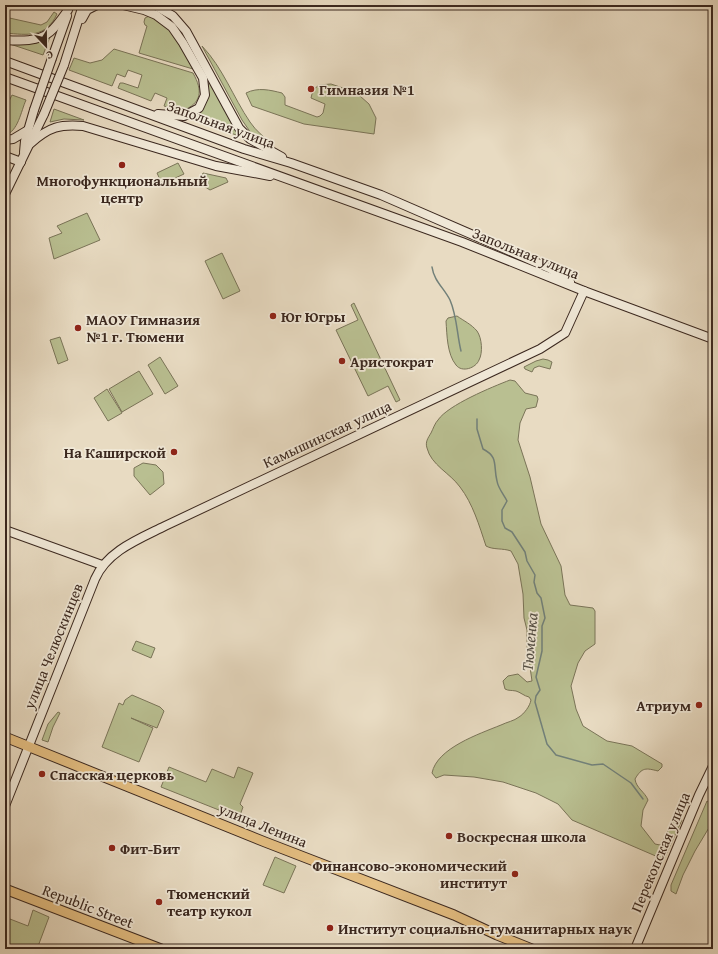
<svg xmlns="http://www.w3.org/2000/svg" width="718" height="954" font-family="'Gentium Book Plus',serif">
<rect width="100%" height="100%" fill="#e8dbc2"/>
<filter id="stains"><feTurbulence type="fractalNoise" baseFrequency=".005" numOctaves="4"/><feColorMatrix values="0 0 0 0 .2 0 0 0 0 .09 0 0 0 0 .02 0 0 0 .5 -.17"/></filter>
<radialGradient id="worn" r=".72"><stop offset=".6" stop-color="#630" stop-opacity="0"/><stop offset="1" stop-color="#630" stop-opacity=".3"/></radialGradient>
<g fill="#b9bf91" stroke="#7a7458">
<path d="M54 12 57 14C46 38 28 35 5 33V17L41 25 47 22Z"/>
<path d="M149 16C173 26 182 48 193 69L139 53 147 26 145 25 144 22 145 18Z"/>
<path d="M50 37 43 55 10 44 36 43Z"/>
<path d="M202 46C223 68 233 97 250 122 256 131 264 137 272 144L260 140 251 133 242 120Z"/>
<path d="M114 49 193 73C203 91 202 103 182 111L164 106 167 98 155 93 151 101 118 88 120 83H123L138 88 142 75 128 70 125 77 117 74 112 86 69 70 74 58 90 63 102 60Z"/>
<path d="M206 73 231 122 242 137 190 119C210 106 211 94 206 73Z"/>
<path d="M331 84 349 90 360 96 369 104 376 118 374 134 304 124 252 106 246 93C258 87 270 90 282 93L285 97V105L317 117 320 116 323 113 325 104 311 98 313 90 319 85Z"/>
<path d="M12 95 26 100C21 111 18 132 5 135V100L9 101Z"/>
<path d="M54 109 84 120 64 119 50 122Z"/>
<path d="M178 163 184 174 162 184 157 173Z"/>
<path d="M203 173 226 178 228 182 210 190 199 183Z"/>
<path d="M87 213 100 240 54 259 49 238 62 233 57 226Z"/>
<path d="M222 253 240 291 223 299 205 261Z"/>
<path d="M354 303 400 400 396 402 388 386 368 396 336 330 358 320 351 305Z"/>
<path d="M457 316C464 321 471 324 477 331 482 338 483 353 479 360 476 368 462 373 456 365 447 354 447 335 446 321L448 318Z"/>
<path d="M60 337 68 360 58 364 50 340Z"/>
<path d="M160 357 178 386 165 394 148 365Z"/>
<path d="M543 359 548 360 552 362 550 369 539 366 534 368 532 372 525 369 524 367 536 361Z"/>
<path d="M139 371 153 394 122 412 109 389Z"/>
<path d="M510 380 515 381 525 393 537 396 538 399 536 407 526 409 520 423 518 440 530 477 541 524 561 566 565 595 570 605 593 608 595 611V644L585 651 578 663 571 686 576 709 583 726 607 741 632 746 662 764V767L658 771C646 768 642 767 635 779 636 788 645 792 648 800L643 810 641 826 655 844 660 845 662 843 673 820 678 818 682 820 664 859 660 861 658 857 572 820 558 804 536 793 503 782 474 777 444 775 436 778 432 773C437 748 479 734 501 725 507 722 514 721 519 717 524 714 530 706 531 700L529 697C524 696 520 692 516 691 511 690 509 691 505 689L503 681 508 676 518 674 527 682 532 681 527 646V630L524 618 523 594 518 564 511 551C503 548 493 550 486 546 479 525 473 504 460 487 450 473 431 465 427 448 425 442 428 438 431 433 433 429 435 423 438 420 448 405 492 387 510 380Z"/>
<path d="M107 389 122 413 108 421 94 398Z"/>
<path d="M143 463 156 465 163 472 164 484 150 495 134 476V468Z"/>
<path d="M136 641 155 648 151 658 132 650Z"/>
<path d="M132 695 160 707 164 711 157 728 131 718 153 728 139 762 102 747 119 703 123 705 125 700Z"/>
<path d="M58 712 60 713 53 727 48 742 42 740 48 724Z"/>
<path d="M169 767 206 782 212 769 234 778 238 767 253 773 240 804 243 807 239 818 161 787Z"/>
<path d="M707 801 713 804V821L695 851 683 875 676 894 671 891V885Z"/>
<path d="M275 857 296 866 284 893 263 885Z"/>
<path d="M33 910 49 917 37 949H5V931L10 919 28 926Z"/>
</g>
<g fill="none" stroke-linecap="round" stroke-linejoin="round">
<g stroke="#728079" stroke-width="1.5">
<path d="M432 267C434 281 444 288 450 300 457 316 457 335 461 351"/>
<path d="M477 419V429L483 449C499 457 493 466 497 481 498 488 504 495 507 501L502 510V521L505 528 512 532 525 552 527 561 535 575 534 582 537 593 541 598 545 618 542 626V651L536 677 540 690 536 696 535 702 547 744 556 755 592 765 603 764 631 783 643 799"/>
</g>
<defs>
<g id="secondary">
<path d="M123 5 144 10 156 15 172 27 183 43 203 78 205 95 199 108 184 116 158 114"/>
<path d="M154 5 173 16 186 31 239 128 250 139 282 157"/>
<path d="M82 19 87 10 97 5"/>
<path d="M5 40C20 41 38 42 50 32 57 26 63 17 68 10"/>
<path d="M52 58 67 16"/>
<path d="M5 61 244 149 291 163 381 195 549 268 570 282"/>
<path d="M64 65 83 5"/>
<path d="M5 77 462 242 584 291 713 339"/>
<path d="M5 140 13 139 28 130"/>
<path d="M31 143C49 127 60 124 83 126L216 166 270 176"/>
<path d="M24 152 25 141 34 110"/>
<path d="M5 156 21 162"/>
<path d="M5 194 44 114"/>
<path d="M5 530 102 565"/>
<path d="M5 806 95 579C107 551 139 539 165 526L540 349 565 333 584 291"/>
<path d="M635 949 699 795 713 766"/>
</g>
<g id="primary">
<path d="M5 737 265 842 454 915 497 935 532 949"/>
<path d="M5 889 161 949"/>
</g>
</defs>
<use href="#secondary" stroke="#3b281f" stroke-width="10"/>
<use href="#primary" stroke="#3b281f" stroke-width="11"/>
<use href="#secondary" stroke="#f0e8d7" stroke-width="8"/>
<use href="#primary" stroke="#e4be81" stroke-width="9"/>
<defs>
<g id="secondary-bridge">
<path d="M34 110 52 58"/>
<path d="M44 114 64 65"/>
</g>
</defs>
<use href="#secondary-bridge" stroke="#3b281f" stroke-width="10" stroke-linecap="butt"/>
<use href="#secondary-bridge" stroke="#f0e8d7" stroke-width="8"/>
</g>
<g fill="#8f2418" stroke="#f0e8d7" stroke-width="1.5">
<circle cx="311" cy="89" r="4"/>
<circle cx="122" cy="165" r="4"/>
<circle cx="273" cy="316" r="4"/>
<circle cx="78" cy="328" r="4"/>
<circle cx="342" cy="361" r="4"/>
<circle cx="174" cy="452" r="4"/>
<circle cx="699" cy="705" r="4"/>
<circle cx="42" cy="774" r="4"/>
<circle cx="449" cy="836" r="4"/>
<circle cx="112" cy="848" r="4"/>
<circle cx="515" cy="874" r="4"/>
<circle cx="159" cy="902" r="4"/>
<circle cx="330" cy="928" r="4"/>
</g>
<g text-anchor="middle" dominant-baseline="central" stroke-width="3.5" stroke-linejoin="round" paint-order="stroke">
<g font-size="15" font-weight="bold" fill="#3b281f" stroke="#f0e8d7" text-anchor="start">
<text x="319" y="89">Гимназия №1</text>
<text x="122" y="180" text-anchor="middle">Многофункциональный<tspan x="122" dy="17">центр</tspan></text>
<text x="281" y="316">Юг Югры</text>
<text x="86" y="319">МАОУ Гимназия<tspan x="86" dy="17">№1 г. Тюмени</tspan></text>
<text x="350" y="361">Аристократ</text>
<text x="166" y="452" text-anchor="end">На Каширской</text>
<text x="691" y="705" text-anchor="end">Атриум</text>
<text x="50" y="774">Спасская церковь</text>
<text x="457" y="836">Воскресная школа</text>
<text x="120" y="848">Фит-Бит</text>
<text x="507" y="865" text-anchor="end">Финансово-экономический<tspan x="507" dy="17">институт</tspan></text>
<text x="167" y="893">Тюменский<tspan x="167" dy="17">театр кукол</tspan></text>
<text x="338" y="928">Институт социально-гуманитарных наук</text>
</g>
<g font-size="15" fill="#3b281f" stroke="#f0e8d7">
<text transform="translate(221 124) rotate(20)">Запольная улица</text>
<text transform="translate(526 253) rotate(22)">Запольная улица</text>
<text transform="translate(327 434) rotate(-25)">Камышинская улица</text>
<text transform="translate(53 646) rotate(-68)">улица Челюскинцев</text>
<text transform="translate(263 825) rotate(22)">улица Ленина</text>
<text transform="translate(660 852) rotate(-67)">Перекопская улица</text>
<text transform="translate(88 906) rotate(21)">Republic Street</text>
</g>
<g font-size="16" font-style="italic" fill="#524d44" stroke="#f0e8d7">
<text transform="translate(529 642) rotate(-85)">Тюменка</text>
</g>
</g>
<rect width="718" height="954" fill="none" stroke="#e8dbc2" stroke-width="20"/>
<rect x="6" y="6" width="706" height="942" fill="none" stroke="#3b281f" stroke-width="2"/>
<rect x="10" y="10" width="698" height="934" fill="none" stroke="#3b281f"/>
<g transform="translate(46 46) rotate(158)" stroke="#f0e8d7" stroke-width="3" paint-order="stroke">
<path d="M0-3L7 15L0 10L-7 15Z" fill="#3b281f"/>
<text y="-6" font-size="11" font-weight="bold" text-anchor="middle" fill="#3b281f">С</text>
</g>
<rect width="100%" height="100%" filter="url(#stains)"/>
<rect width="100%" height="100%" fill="url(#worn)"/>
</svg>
